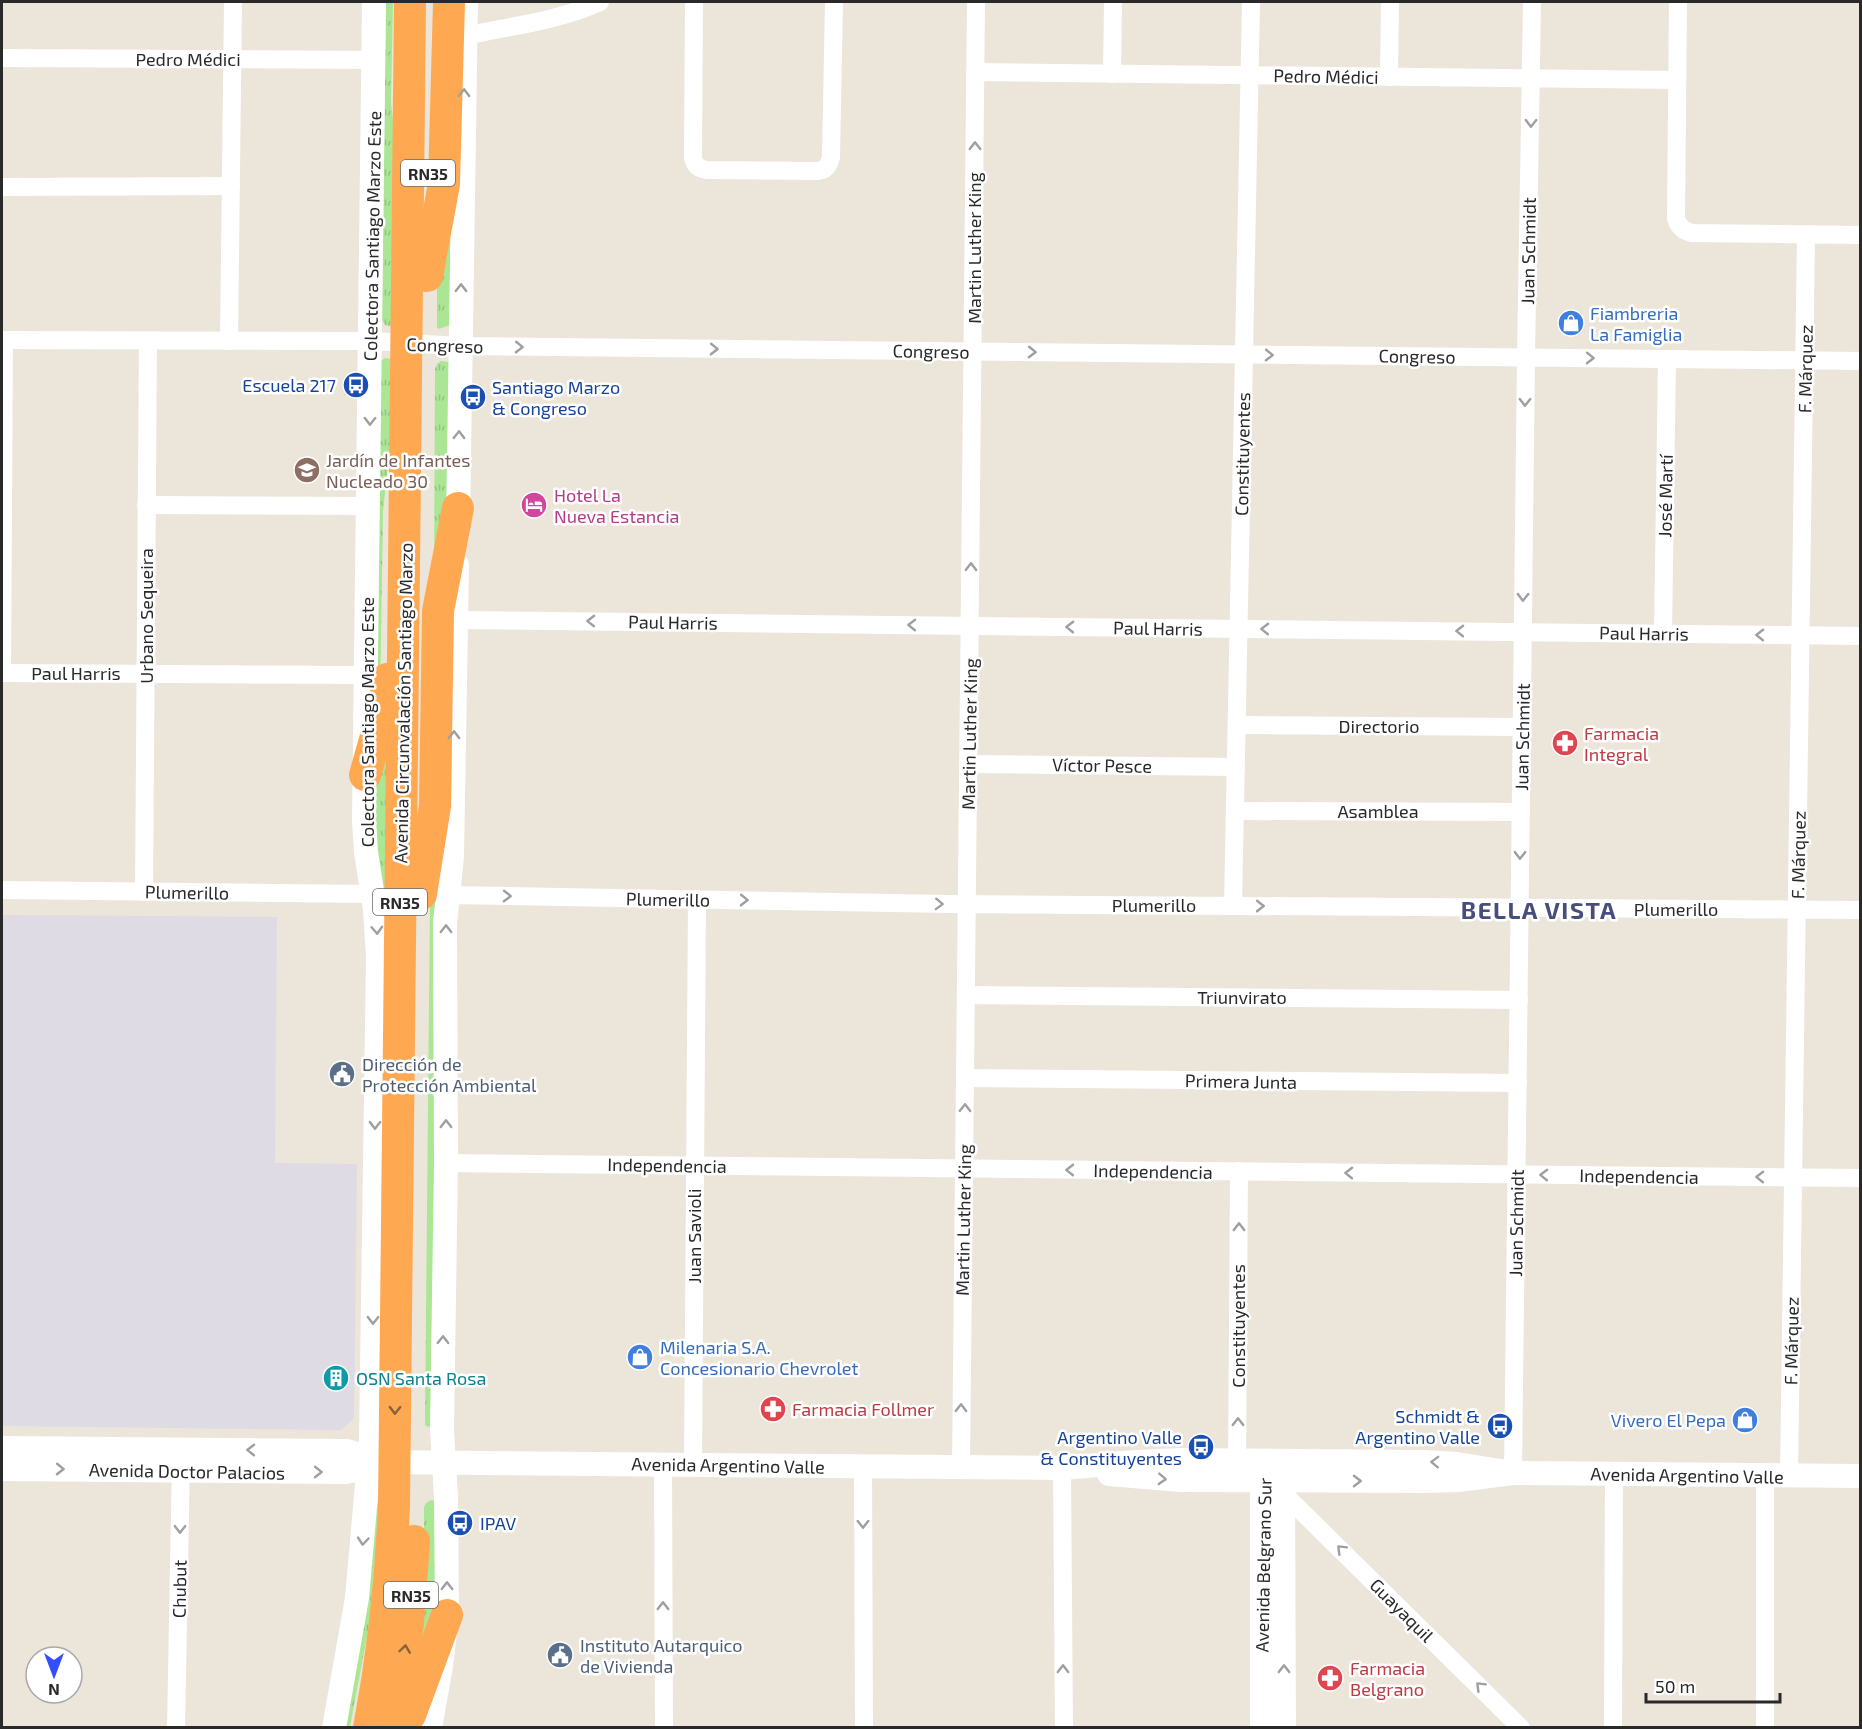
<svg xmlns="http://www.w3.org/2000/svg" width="1862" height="1729" font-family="'Exo 2',sans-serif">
<defs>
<pattern id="grass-tufts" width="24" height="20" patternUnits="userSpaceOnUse" patternTransform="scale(1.5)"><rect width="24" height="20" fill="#aae694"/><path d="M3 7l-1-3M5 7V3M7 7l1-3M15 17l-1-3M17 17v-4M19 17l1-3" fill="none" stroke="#92c580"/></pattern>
</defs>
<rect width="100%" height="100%" fill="#ece5da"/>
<path fill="#dedbe4" d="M2 915 277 917 275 1163 357 1164 354 1418 341 1430 2 1426Z"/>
<g fill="url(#grass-tufts)">
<path d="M386 2H393L391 103 399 176 394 327 385 325 382 320Z"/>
<path d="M451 179 450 325 439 329 437 327V286Z"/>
<path d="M385 358 392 359 393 420 383 511 380 702 377 703 381 361Z"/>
<path d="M441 361 449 362 450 518 434 579 435 369 437 364Z"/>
<path d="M388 713 387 927 376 849 374 796Z"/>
<path d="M439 823 437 1240 431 1426 428 1427 425 1425V1419L430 901Z"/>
<path d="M431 1500 436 1501 438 1604 415 1654 424 1556V1507L426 1503Z"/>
<path d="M376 1503H380L379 1573 350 1727 344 1728Z"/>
</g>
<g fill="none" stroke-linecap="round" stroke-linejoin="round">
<g stroke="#fff" stroke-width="18">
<path d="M694 2 693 157C694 165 699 169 707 170L816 171C825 171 829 166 831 157L834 2"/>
<path d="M1678 2 1676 218C1678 226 1683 231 1692 233L1860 235"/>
<path d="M465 36C510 26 558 21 600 2"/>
<path d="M2 58 374 60"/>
<path d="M975 72 1677 80"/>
<path d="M1112 74 1113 2"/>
<path d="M1389 77 1390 2"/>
<path d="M2 187 231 186"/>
<path d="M2 340 371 341 460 346 1860 361"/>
<path d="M229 341 233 2"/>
<path d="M146 505 368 506"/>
<path d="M456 620 1860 636"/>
<path d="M1663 634 1667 359"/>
<path d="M2 673 366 675"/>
<path d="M2 673 4 340"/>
<path d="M1237 725 1522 727"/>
<path d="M969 764 1236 767"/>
<path d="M1235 811 1521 812"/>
<path d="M2 890 373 894"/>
<path d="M144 892 148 341"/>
<path d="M448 895 949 904 1860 910"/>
<path d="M1233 906 1251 2"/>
<path d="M966 995 1519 1000"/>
<path d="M965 1078 1518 1083"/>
<path d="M446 1163 1860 1178"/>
<path d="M663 1464 664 1728"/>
<path d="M693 1464 697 899"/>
<path d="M863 1466 864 1728"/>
<path d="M961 1467 976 2"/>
<path d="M1062 1468 1064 1728"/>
<path d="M1237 1473 1239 1171"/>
<path d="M1513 1473 1526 357 1532 2"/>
<path d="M1789 1476 1806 234"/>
<path d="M1283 1493 1521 1728"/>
<path d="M176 1728 181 1459"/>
<path d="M1613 1728 1614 1474"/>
<path d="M1765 1728V1475"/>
</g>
<g stroke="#fff" stroke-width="24">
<path d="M458 524 466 2"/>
<path d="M2 1448 347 1451 357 1454 369 1462 1062 1468 1136 1462 1181 1460 1424 1462 1457 1464 1513 1473"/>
<path d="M1280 1467 1283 1481 1284 1728"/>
<path d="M2 1469 346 1472 356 1470 369 1462"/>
<path d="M1109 1474 1181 1480 1424 1481 1458 1480 1513 1473 1860 1476"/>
<path d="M334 1728 357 1598 371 1439 378 957 375 910 366 852 364 820 374 2"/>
<path d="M430 1728 441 1666 447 1615 446 1496 442 1430 446 1163 445 923 452 857 457 565"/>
<path d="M1262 1728V1480L1266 1466"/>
</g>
<g stroke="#ffa852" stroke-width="32">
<path d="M427 276 444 184 449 2"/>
<path d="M365 775 384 708 387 679"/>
<path d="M421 894 435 806 438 611 458 508"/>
<path d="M410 1715 447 1615"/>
<path d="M369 1728C383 1654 391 1581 394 1506L410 2"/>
<path d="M392 1728 408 1623 414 1541"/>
</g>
</g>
<defs><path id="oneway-chevron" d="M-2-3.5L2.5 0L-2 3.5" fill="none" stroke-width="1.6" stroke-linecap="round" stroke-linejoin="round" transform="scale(1.5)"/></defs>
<g stroke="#9f9f9f">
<use href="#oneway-chevron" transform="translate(464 93) rotate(-89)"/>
<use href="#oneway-chevron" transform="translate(1531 123) rotate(91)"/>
<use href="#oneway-chevron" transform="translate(975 146) rotate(-90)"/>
<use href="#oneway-chevron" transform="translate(461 288) rotate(-89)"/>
<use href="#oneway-chevron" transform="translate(519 347) rotate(1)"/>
<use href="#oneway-chevron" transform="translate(714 349) rotate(1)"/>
<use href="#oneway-chevron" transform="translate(1032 352) rotate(1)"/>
<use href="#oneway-chevron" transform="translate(1269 355) rotate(1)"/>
<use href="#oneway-chevron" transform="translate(1590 358) rotate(1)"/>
<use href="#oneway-chevron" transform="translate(1525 402) rotate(91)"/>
<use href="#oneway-chevron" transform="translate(370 421) rotate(91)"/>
<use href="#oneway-chevron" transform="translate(459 435) rotate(-89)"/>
<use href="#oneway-chevron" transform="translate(971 567) rotate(-89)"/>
<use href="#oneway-chevron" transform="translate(1523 597) rotate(91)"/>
<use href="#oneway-chevron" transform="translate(591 621) rotate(-179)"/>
<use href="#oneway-chevron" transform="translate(912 625) rotate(-179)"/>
<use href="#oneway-chevron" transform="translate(1070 627) rotate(-179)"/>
<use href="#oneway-chevron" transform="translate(1265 629) rotate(-179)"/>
<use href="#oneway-chevron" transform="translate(1460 631) rotate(-179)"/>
<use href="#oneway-chevron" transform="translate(1760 635) rotate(-179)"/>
<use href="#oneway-chevron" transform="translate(454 735) rotate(-89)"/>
<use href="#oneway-chevron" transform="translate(1520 855) rotate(91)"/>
<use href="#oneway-chevron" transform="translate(507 896) rotate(1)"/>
<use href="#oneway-chevron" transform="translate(744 900) rotate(1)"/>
<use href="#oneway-chevron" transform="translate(939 904) rotate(2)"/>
<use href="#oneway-chevron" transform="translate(1260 906)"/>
<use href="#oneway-chevron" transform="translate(446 929) rotate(-90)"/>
<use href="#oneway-chevron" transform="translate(377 930) rotate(87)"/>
<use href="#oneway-chevron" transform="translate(965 1108) rotate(-89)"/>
<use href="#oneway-chevron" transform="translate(446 1124) rotate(-90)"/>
<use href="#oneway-chevron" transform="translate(375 1125) rotate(91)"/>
<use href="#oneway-chevron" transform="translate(1070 1170) rotate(-179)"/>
<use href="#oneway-chevron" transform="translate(1349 1173) rotate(-179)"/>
<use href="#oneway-chevron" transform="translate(1544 1175) rotate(-179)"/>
<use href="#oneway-chevron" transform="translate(1760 1177) rotate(-179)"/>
<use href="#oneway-chevron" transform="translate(1239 1227) rotate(-90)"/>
<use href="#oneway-chevron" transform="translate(373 1320) rotate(91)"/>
<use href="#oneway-chevron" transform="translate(443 1340) rotate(-89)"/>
<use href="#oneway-chevron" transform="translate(961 1408) rotate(-89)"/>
<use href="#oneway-chevron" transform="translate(1238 1422) rotate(-90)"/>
<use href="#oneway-chevron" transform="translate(251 1450) rotate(-179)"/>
<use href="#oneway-chevron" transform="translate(1435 1462) rotate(-178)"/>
<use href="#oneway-chevron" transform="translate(60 1469) rotate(1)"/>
<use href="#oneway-chevron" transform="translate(318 1472) rotate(1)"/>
<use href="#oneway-chevron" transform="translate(1162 1479) rotate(3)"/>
<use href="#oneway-chevron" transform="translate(1357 1481)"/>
<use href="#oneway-chevron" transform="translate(863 1524) rotate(90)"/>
<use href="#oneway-chevron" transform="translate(180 1529) rotate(91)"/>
<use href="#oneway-chevron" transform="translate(363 1541) rotate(95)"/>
<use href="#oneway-chevron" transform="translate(1341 1549) rotate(-135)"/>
<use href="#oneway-chevron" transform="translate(447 1586) rotate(-90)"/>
<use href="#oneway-chevron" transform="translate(663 1606) rotate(-90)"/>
<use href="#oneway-chevron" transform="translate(1063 1669) rotate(-90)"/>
<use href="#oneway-chevron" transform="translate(1284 1669) rotate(-90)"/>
<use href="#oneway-chevron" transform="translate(1480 1686) rotate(-135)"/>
</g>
<g stroke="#89623b">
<use href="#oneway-chevron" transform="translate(395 1410) rotate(91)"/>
<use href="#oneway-chevron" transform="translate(405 1649) rotate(-82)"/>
</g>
<defs>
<symbol id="shop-disc" viewBox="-11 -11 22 22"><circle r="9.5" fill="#3f7fe0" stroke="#fff"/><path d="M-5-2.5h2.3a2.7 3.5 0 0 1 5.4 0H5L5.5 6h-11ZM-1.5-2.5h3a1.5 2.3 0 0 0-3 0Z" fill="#fff"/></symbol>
<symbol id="bus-disc" viewBox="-11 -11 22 22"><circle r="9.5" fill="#1a4fb4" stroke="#fff"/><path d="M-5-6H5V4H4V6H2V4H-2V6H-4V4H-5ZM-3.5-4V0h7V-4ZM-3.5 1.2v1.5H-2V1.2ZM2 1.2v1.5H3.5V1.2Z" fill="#fff"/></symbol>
<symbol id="school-disc" viewBox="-11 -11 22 22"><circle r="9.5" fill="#8d6e63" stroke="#fff"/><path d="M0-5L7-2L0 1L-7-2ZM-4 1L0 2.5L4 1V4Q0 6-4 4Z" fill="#fff"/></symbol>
<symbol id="hotel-disc" viewBox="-11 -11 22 22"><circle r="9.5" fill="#d1479c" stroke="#fff"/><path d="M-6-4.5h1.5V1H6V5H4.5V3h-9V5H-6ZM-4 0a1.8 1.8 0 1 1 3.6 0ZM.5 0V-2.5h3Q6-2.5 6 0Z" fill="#fff"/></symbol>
<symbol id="pharmacy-disc" viewBox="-11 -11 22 22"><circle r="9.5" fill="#e0444e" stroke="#fff"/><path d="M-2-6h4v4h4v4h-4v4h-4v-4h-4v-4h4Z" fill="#fff"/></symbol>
<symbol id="civic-disc" viewBox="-11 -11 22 22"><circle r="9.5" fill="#5c6f8a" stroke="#fff"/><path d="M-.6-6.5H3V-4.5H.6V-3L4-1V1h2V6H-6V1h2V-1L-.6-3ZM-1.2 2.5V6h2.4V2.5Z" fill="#fff"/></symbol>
<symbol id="building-disc" viewBox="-11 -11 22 22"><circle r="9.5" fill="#0f9aa8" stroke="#fff"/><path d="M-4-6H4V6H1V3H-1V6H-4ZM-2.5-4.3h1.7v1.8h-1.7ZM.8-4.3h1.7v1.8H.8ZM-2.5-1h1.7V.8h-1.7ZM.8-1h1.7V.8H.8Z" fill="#fff"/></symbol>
</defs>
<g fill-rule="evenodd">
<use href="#shop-disc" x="1556" y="308" width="30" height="30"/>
<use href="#bus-disc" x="341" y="370" width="30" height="30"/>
<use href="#bus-disc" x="458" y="382" width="30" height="30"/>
<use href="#school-disc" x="292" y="455" width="30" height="30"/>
<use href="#hotel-disc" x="519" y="490" width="30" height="30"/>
<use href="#pharmacy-disc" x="1550" y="728" width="30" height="30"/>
<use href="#civic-disc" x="327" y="1059" width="30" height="30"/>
<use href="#shop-disc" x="625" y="1342" width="30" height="30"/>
<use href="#building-disc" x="321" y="1363" width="30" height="30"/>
<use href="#pharmacy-disc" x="758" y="1394" width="30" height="30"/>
<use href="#shop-disc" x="1730" y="1405" width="30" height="30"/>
<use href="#bus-disc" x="1485" y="1411" width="30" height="30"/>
<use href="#bus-disc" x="1186" y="1432" width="30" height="30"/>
<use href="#bus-disc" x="445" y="1508" width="30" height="30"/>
<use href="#civic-disc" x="545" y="1640" width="30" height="30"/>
<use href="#pharmacy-disc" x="1315" y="1663" width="30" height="30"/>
</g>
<g text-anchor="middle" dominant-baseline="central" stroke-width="5" stroke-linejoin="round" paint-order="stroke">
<g fill="#fff" stroke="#696969" stroke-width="1.5">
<rect x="401" y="160" width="54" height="26" rx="4.5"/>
<rect x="373" y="889" width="54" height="26" rx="4.5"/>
<rect x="384" y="1582" width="54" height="26" rx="4.5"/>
</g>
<g font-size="16" font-weight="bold" fill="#292929">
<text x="428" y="173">RN35</text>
<text x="400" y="902">RN35</text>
<text x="411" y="1595">RN35</text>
</g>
<g font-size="18" fill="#292929" stroke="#fff">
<text x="188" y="59">Pedro Médici</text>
<text transform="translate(1326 76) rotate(1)">Pedro Médici</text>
<text transform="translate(372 236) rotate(-89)">Colectora Santiago Marzo Este</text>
<text transform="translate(974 248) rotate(-90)">Martin Luther King</text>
<text transform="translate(1528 251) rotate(-89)">Juan Schmidt</text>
<text transform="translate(445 345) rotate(2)">Congreso</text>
<text transform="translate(931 351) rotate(1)">Congreso</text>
<text transform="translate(1417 356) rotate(1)">Congreso</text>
<text transform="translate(1805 369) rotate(-89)">F. Márquez</text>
<text transform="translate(1242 454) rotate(-89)">Constituyentes</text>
<text transform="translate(1665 496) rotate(-89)">José Martí</text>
<text transform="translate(146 616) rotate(-90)">Urbano Sequeira</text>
<text transform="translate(673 622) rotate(1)">Paul Harris</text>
<text transform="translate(1158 628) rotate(1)">Paul Harris</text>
<text transform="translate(1644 633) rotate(1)">Paul Harris</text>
<text x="76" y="673">Paul Harris</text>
<text transform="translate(403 703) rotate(-89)">Avenida Circunvalación Santiago Marzo</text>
<text transform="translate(367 722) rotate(-90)">Colectora Santiago Marzo Este</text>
<text x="1379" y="726">Directorio</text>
<text transform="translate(969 734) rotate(-89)">Martin Luther King</text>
<text transform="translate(1522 737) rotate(-89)">Juan Schmidt</text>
<text transform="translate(1102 765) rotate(1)">Víctor Pesce</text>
<text x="1378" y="811">Asamblea</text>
<text transform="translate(1798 855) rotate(-89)">F. Márquez</text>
<text transform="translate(187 892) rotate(1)">Plumerillo</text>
<text transform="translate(668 899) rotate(1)">Plumerillo</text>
<text x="1154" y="905">Plumerillo</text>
<text x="1676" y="909">Plumerillo</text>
<text x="1242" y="997">Triunvirato</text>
<text transform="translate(1241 1081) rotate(1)">Primera Junta</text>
<text transform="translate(667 1165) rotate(1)">Independencia</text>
<text transform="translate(1153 1171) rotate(1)">Independencia</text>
<text transform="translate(1639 1176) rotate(1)">Independencia</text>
<text transform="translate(963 1220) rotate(-89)">Martin Luther King</text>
<text transform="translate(1516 1223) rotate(-89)">Juan Schmidt</text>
<text transform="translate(694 1236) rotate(-90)">Juan Savioli</text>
<text transform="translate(1238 1326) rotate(-90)">Constituyentes</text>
<text transform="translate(1791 1341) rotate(-89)">F. Márquez</text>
<text transform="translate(728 1465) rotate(1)">Avenida Argentino Valle</text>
<text transform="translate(187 1471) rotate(1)">Avenida Doctor Palacios</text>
<text transform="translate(1687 1475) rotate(1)">Avenida Argentino Valle</text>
<text transform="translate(1263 1565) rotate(-89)">Avenida Belgrano Sur</text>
<text transform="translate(179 1589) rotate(-89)">Chubut</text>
<text transform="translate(1402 1610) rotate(45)">Guayaquil</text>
</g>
<g font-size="18" fill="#366cbe" stroke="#fff" text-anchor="start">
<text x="1590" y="313">Fiambreria<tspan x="1590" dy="21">La Famiglia</tspan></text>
<text x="660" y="1347">Milenaria S.A.<tspan x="660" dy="21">Concesionario Chevrolet</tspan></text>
<text x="1726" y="1420" text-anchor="end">Vivero El Pepa</text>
</g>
<g font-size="18" fill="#164399" stroke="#fff" text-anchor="end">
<text x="336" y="385">Escuela 217</text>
<text x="492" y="387" text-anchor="start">Santiago Marzo<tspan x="492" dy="21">&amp; Congreso</tspan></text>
<text x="1480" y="1416">Schmidt &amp;<tspan x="1480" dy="21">Argentino Valle</tspan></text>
<text x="1182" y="1437">Argentino Valle<tspan x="1182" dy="21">&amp; Constituyentes</tspan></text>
<text x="480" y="1523" text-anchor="start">IPAV</text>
</g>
<g font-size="18" fill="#785e54" stroke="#fff" text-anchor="start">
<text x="326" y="460">Jardín de Infantes<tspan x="326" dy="21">Nucleado 30</tspan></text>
</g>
<g font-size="18" fill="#b23c85" stroke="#fff" text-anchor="start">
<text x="554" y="495">Hotel La<tspan x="554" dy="21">Nueva Estancia</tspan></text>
</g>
<g font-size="18" fill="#be3a42" stroke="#fff" text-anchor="start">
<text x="1584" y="733">Farmacia<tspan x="1584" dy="21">Integral</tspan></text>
<text x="792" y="1409">Farmacia Follmer</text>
<text x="1350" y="1668">Farmacia<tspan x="1350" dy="21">Belgrano</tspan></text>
</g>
<g font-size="18" fill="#4e5e75" stroke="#fff" text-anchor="start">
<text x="362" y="1064">Dirección de<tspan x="362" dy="21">Protección Ambiental</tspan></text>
<text x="580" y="1645">Instituto Autarquico<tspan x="580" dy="21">de Vivienda</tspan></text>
</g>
<g font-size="18" fill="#0d838f" stroke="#fff" text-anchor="start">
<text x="356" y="1378">OSN Santa Rosa</text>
</g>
<g font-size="24" font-weight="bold" letter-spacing="1.5" fill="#484e7c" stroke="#fff">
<text x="1539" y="909">BELLA VISTA</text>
</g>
</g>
<rect width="1862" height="1729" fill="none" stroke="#292929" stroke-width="6"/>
<g transform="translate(54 1675) rotate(180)"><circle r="28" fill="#ffffff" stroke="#a9a9a9" stroke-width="1.5"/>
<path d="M0-4.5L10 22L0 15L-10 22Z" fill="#344dff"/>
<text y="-9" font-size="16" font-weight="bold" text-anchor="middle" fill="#292929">N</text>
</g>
<path d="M1646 1693v9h134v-9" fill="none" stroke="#292929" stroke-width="3"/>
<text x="1655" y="1693" font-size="18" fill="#292929" stroke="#ffffff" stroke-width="4.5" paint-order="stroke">50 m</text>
</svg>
